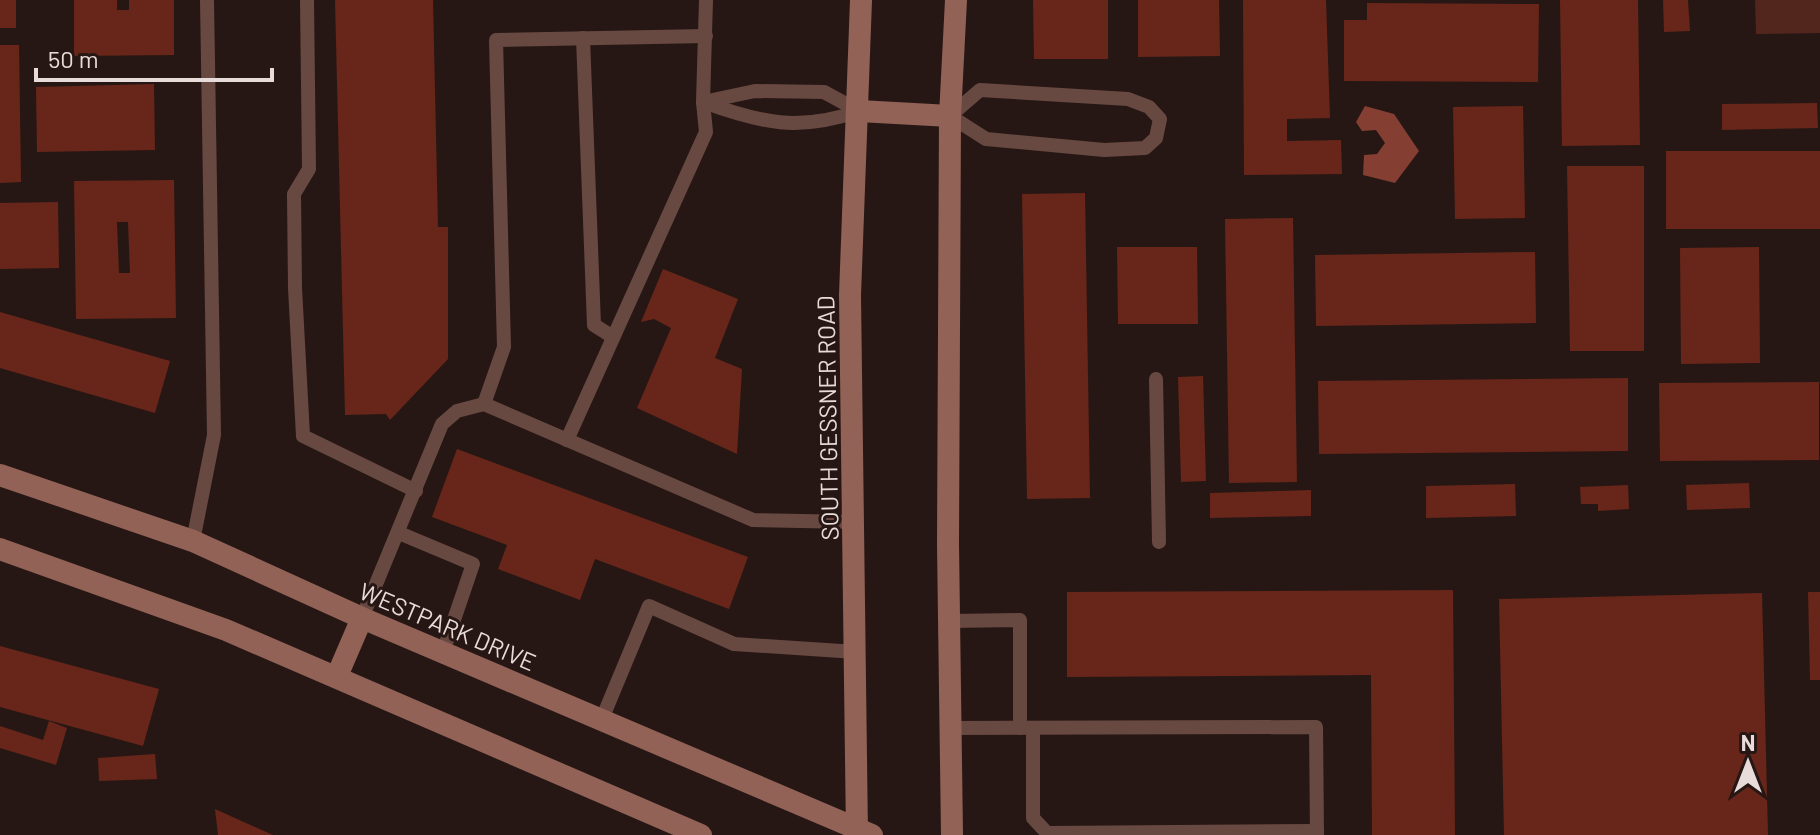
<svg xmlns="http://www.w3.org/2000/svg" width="1820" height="835" font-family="Barlow,sans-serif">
<rect width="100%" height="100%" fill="#271714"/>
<path fill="#52261d" d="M1755 0H1820V33L1756 34Z"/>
<path fill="#843f32" d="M1365 106 1394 114 1419 151 1395 183 1363 175 1364 155 1377 154 1385 143 1376 130 1362 131 1356 122Z"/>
<g fill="#672619" fill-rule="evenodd">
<rect x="0" y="0" width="16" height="28"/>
<path d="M74 0H117V10H129V0H174V55L74 56Z"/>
<path d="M335 0H433L438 227H448V359L390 420 386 414 345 415Z"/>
<path d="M1033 0H1108V59H1034Z"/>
<path d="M1138 0H1219L1220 56 1138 57Z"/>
<path d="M1243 0H1326L1330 118 1287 119V141L1341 140 1342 174 1244 175Z"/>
<path d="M1560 0H1638L1640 145 1562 146Z"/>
<path d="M1663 0H1688L1690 31 1664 32Z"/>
<path d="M1367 3 1539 4 1538 82 1344 81V20H1367Z"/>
<path d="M0 45H19L21 182 0 183Z"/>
<path d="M154 84 155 150 37 152 36 87Z"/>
<path d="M1817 103 1818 128 1722 130V104Z"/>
<path d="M1523 106 1525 218 1455 219 1453 107Z"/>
<rect x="1666" y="151" width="154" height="78"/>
<path d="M1567 166H1644V351H1570Z"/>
<path d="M174 180 176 318 76 319 74 181ZM117 222H128L130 273H119Z"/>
<path d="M1085 193 1090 498 1027 499 1022 194Z"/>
<path d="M58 202 59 268 0 269V203Z"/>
<path d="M1293 218 1297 482 1229 483 1225 219Z"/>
<path d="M1117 247H1197L1198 324H1118Z"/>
<path d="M1759 247 1760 363 1681 364 1680 248Z"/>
<path d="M1535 252 1536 323 1316 326 1315 255Z"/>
<path d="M663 269 738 299 715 358 742 369 737 454 637 408 671 328 654 319 641 322Z"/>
<path d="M0 312 170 361 155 413 0 368Z"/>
<path d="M1203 376 1206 481 1181 482 1178 377Z"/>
<path d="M1628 378V451L1319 454 1318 381Z"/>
<path d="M1819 382V460L1660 461 1659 383Z"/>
<path d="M457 449 748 557 729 609 595 559 580 600 498 569 507 545 432 517Z"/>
<path d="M1749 483 1750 508 1687 510 1686 485Z"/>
<path d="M1515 484 1516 516 1426 518V486Z"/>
<path d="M1628 485 1629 509 1598 511V504H1581L1580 487Z"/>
<path d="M1311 490V516L1210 518V493Z"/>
<path d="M1453 590 1455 835H1372L1371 675 1067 677V592Z"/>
<path d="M1808 592H1820V680H1810Z"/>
<path d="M1762 593 1768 835H1504L1499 599Z"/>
<path d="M0 646 159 689 143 746 0 707Z"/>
<path d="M49 721 67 728 56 765 0 748V726L43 740Z"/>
<path d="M155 754 157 779 99 781 98 758Z"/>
<path d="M215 809 273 835H218Z"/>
</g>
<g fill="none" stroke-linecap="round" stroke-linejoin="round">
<g stroke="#684942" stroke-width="14">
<path d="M307 0 309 169 294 194 295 288 303 436 416 491"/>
<path d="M583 38 594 325 613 337"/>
<path d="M980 90 1128 99 1149 107 1160 119 1156 138 1145 148 1104 150 986 139 950 116Z"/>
<path d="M703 102 755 91 824 92 859 111"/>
<path d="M703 102C761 123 799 132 859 111"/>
<path d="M1156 379 1159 542"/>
<path d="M484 404 504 347 496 40 706 36"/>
<path d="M567 440 706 132 703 102 706 0"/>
<path d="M399 533 473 564 443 652"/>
<path d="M193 541 214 435 207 0"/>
<path d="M362 618 442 424 457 411 484 404 753 520 854 522"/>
<path d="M949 621 1020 620V728"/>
<path d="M602 719 649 606 734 644 856 652"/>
<path d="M952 728 1316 727 1317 835"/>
<path d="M1033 728V818L1049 835"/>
<path d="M1049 833 1317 831"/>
</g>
<g stroke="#926257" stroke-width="22">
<path d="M859 111 950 116"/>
<path d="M0 475 193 541 362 618 872 835"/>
<path d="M0 549 226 630 701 835"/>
<path d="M337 676 362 618"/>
<path d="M857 835 850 295 861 0"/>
<path d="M952 835 948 544 950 116 956 0"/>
</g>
</g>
<g text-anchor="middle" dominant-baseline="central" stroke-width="6" stroke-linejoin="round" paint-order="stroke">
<g font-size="24" fill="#e8dcda" stroke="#271714">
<text transform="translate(827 418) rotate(-91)">SOUTH GESSNER ROAD</text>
<text transform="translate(448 626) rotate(23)">WESTPARK DRIVE</text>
</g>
</g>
<g transform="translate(1748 763)" stroke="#271714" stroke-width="6" paint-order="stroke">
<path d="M0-6L14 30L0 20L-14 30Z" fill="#e8dcda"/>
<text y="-12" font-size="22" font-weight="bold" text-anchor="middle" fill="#e8dcda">N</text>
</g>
<path d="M36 68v12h236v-12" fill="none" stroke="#e8dcda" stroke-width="4"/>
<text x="48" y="68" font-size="24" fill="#e8dcda" stroke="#271714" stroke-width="6" paint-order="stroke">50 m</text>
</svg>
